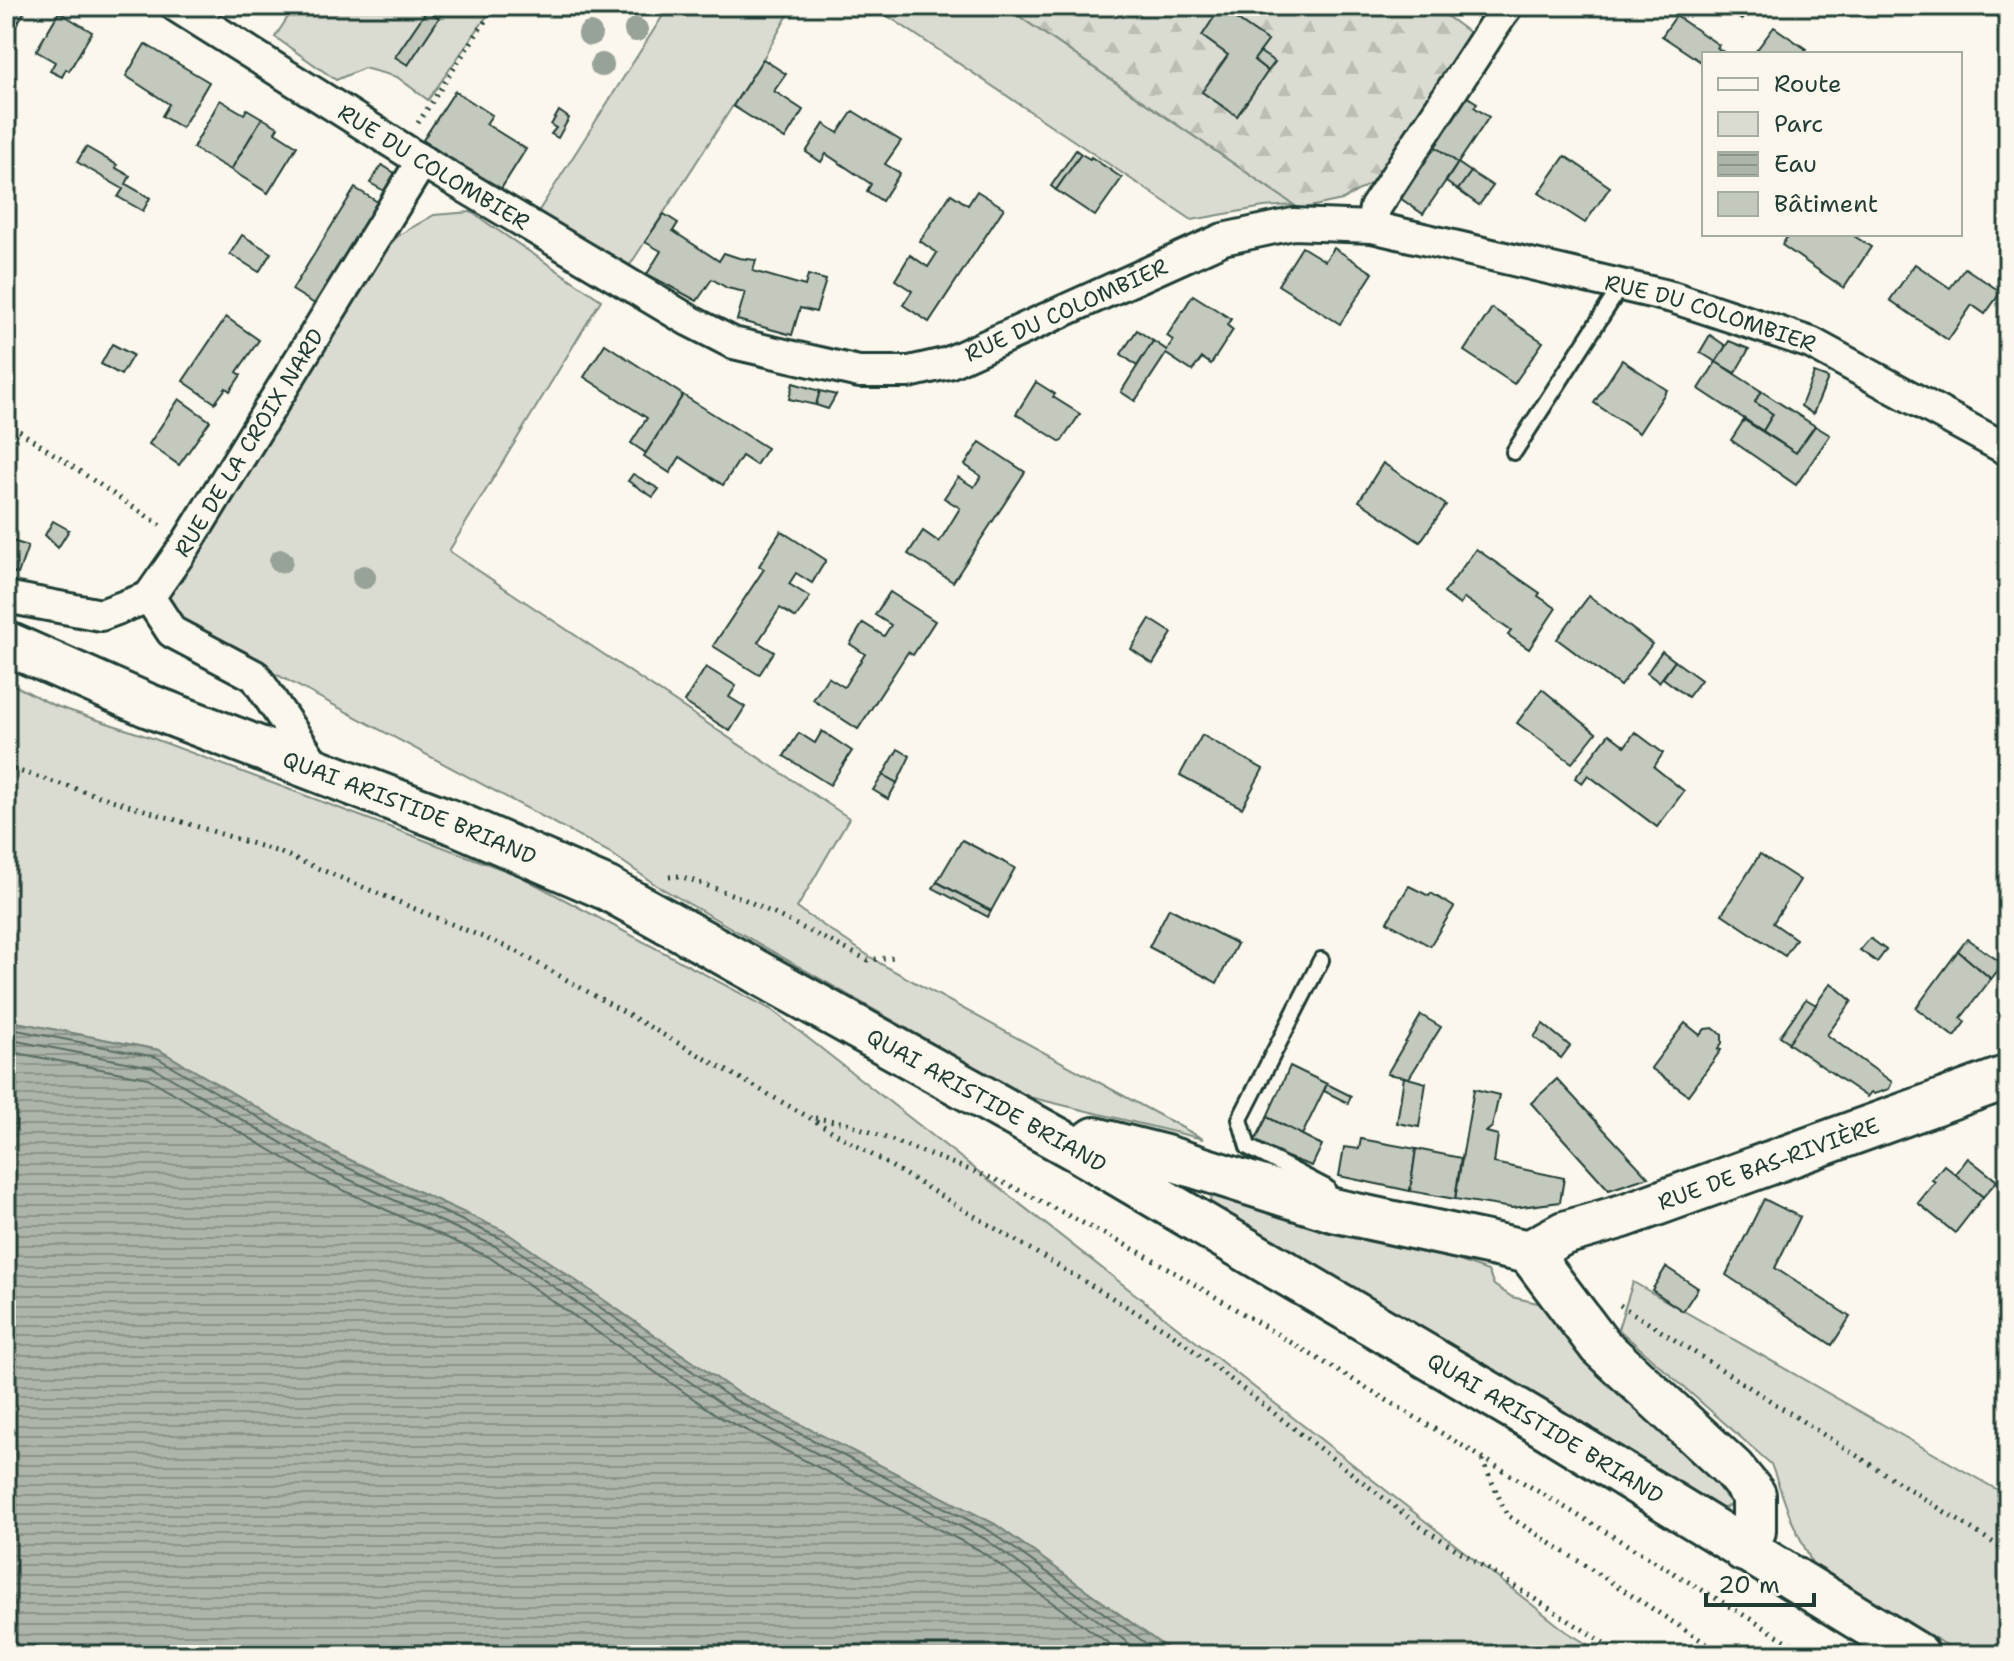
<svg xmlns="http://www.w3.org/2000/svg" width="2014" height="1661" font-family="'Shantell Sans',sans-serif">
<defs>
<pattern id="forest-firs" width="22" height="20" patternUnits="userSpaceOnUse" patternTransform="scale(2)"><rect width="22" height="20" fill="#dbdcd1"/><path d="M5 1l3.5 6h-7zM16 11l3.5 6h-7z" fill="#bcbeb4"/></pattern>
<pattern id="water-rules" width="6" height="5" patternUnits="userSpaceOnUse" patternTransform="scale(2)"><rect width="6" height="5" fill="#adb4aa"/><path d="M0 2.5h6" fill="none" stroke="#8c948b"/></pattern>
</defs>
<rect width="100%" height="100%" fill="#fbf7ec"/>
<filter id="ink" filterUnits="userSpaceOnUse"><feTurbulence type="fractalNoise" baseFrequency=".0125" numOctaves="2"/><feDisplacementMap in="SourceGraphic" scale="16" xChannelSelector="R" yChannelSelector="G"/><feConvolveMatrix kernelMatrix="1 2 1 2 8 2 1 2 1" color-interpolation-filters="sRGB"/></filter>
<g filter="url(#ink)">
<g fill="#dbdcd1" stroke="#7d8c82" stroke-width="2">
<path d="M295 6H430L396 56 408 65 447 6H494L428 100 397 77 364 68 336 80 275 37Z"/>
<path d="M669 6H793L763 59 630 265 536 215Z"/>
<path d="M873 6H1004L1294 205 1264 207 1192 220Z"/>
<path d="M471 212 601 300 449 551 849 818 797 908 881 964 1203 1139 1025 1096 656 885 609 852 180 623 170 609 166 590 366 269 399 235 434 215Z"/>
<path d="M6 681 53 705 152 738 520 876 772 1010 1567 1632 1605 1655H1176L995 1524 735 1391 504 1231 335 1153 159 1050 6 1020Z"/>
<path d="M1216 1192 1333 1234 1457 1260 1488 1271 1494 1285 1512 1297 1542 1304 1584 1356 1623 1398 1723 1485 1733 1504 1715 1512 1207 1205Z"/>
<path d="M1633 1282 2008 1496V1655H1963L1812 1563 1791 1519 1771 1464 1618 1329Z"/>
</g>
<path fill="url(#forest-firs)" stroke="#7d8c82" stroke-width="2" fill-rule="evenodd" d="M1004 6H1433L1474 36 1385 175 1342 200 1300 209ZM1220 8 1268 41 1254 60 1268 71 1237 116 1202 92 1228 55 1202 36Z"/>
<path fill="url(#water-rules)" stroke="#74847b" stroke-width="2" d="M6 1020 159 1050 335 1153 504 1231 735 1391 995 1524 1176 1655H6Z"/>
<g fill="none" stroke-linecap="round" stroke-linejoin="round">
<g stroke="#586d63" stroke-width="2">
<path d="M6 1028 156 1057 331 1160 500 1238 731 1398 990 1531 1162 1655"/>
<path d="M6 1039 152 1067 326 1169 495 1246 726 1407 985 1539 1145 1655"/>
<path d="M6 1051 148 1078 321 1180 489 1257 720 1417 979 1550 1125 1655"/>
</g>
</g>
<g fill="#c4c9be" stroke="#1f3d34" stroke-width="2">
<path d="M6 6H28L6 42Z"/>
<path d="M1721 6H1751L1742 20Z"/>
<path d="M1220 8 1268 41 1254 60 1268 71 1237 116 1202 92 1228 55 1202 36Z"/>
<path d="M427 10 439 18 408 65 395 57Z"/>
<path d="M59 12 92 32 69 71 66 69 62 77 50 71 55 62 36 51Z"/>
<path d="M1676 16 1719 45 1717 48 1727 54H1704V64L1662 36Z"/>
<path d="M1774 27 1806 49 1802 54H1761L1756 51Z"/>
<path d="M145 44 209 82 182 128 162 116 169 104 126 76Z"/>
<path d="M1260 52 1275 62 1268 71 1254 60Z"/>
<path d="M763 59 786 74 774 91 803 110 785 139 733 106Z"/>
<path d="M455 91 492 115 486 124 526 149 499 192 423 140Z"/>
<path d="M1466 96 1477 103 1474 107 1489 117 1458 163 1434 146Z"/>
<path d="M220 100 244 114 247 109 262 118 231 170 193 148Z"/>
<path d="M559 111 569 118 558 138 551 134 556 128 551 125Z"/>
<path d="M853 111 901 141 885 164 900 173 882 201 867 191 871 184 826 154 821 162 806 152 824 124 838 133Z"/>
<path d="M262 118 278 127 275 132 297 146 268 193 231 170Z"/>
<path d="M1434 146 1458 163 1423 214 1400 198Z"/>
<path d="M86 147 117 165 116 168 130 176 126 184 150 198 143 211 118 197 123 189 77 162Z"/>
<path d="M1076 150 1081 154 1056 190 1051 186Z"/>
<path d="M1081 154 1090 159 1091 157 1122 178 1095 216 1056 190Z"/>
<path d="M1565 156 1610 187 1585 223 1539 193Z"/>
<path d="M1458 163 1471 172 1458 190 1446 182Z"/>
<path d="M382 165 398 175 388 193 370 183Z"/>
<path d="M1471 172 1493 186 1479 205 1458 190Z"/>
<path d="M355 188 381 204 318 306 292 290Z"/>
<path d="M977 191 1004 208 929 322 903 305 912 291 895 280 910 255 928 267 937 253 920 241 951 194 968 205Z"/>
<path d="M664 214 678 223 673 231 719 261 724 253 739 258 756 260 753 271 805 286 808 275 826 280 816 312 800 308 792 335 737 320 745 292 727 288 712 279 697 301 647 274 661 251 645 242Z"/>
<path d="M1789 234H1851L1871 247 1844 288 1782 245Z"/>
<path d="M242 235 271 253 259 272 230 254Z"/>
<path d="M1302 247 1325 261 1334 248 1373 273 1340 324 1278 285Z"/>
<path d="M1915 264 1950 288 1965 268 2001 292 1985 314 1972 305 1948 340 1890 300Z"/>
<path d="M1193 295 1231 319 1227 325 1233 330 1211 364 1202 358 1192 371 1166 354 1135 401 1121 392 1153 341 1167 350 1173 340 1167 336Z"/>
<path d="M1492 308 1543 342 1514 384 1464 351Z"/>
<path d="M226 317 259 340 237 372 241 375 230 391 226 388 215 403 183 381Z"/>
<path d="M1137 330 1153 341 1137 366 1121 354Z"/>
<path d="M1710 335 1726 346 1716 362 1700 352Z"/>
<path d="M1729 341 1749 349 1735 373 1716 362Z"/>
<path d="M112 344 133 355 121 375 101 364Z"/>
<path d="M605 344 683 395 646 453 631 443 647 418 584 377Z"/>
<path d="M1622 360 1667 390 1639 433 1594 403Z"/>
<path d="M1716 362 1761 391 1755 402 1773 414 1763 431 1699 389Z"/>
<path d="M1814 373 1828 378 1813 414 1801 406Z"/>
<path d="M1036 382 1055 394 1053 397 1080 414 1061 442 1016 414Z"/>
<path d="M793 383 820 391 816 405 789 399Z"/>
<path d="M820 391 836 395 828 409 816 405Z"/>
<path d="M1761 391 1815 426 1796 453 1763 431 1773 414 1755 402Z"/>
<path d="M683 395 767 448 756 465 742 456 723 485 680 457 670 473 644 456Z"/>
<path d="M179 399 210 421 179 465 149 444Z"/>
<path d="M1744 420 1796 453 1815 426 1830 435 1796 485 1731 440Z"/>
<path d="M980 442 1025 472 953 582 908 554 923 531 939 542 946 531 960 508 944 498 958 477 974 487 981 476 965 465Z"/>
<path d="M1383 463 1446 505 1420 542 1359 501Z"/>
<path d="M633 474 659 489 653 497 628 481Z"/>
<path d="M53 521 69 530 58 548 45 535Z"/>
<path d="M781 531 826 560 812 583 796 573 789 584 810 597 796 618 780 608 758 642 774 652 759 675 713 646 764 569 759 566Z"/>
<path d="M6 539 28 546 18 574 6 571Z"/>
<path d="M1476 549 1540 593 1538 596 1556 608 1529 649 1508 635 1511 631 1464 598 1460 605 1444 593Z"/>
<path d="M890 592 935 621 913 655 908 652 858 729 813 700 828 677 844 687 865 654 850 644 863 623 884 636 891 625 875 615Z"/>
<path d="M1589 596 1652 644 1620 686 1557 639Z"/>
<path d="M1150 619 1172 633 1153 664 1131 649Z"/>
<path d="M1662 651 1675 661 1659 682 1647 673Z"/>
<path d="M1675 661 1701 680 1688 697 1663 678Z"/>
<path d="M706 667 736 686 729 697 745 707 730 731 684 702Z"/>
<path d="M1542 689 1596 733 1572 763 1517 723Z"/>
<path d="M822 731 852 751 830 785 784 756 799 733 815 743Z"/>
<path d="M1635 732 1663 753 1654 767 1684 791 1657 827 1588 775 1582 783 1575 778 1609 734 1625 746Z"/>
<path d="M1202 735 1263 769 1242 808 1180 775Z"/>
<path d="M898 749 910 756 897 783 883 775Z"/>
<path d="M883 775 897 783 888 799 873 790Z"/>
<path d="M962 840 1015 868 991 911 937 882Z"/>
<path d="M1760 854 1800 880 1773 923 1796 939 1785 956 1722 914Z"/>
<path d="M937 882 991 911 988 917 933 888Z"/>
<path d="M1409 886 1429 896 1431 893 1454 907 1430 946 1387 922Z"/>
<path d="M1169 908 1237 944 1217 983 1149 947Z"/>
<path d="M1870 938 1886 950 1877 962 1860 950Z"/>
<path d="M1967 939 2003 964 1991 979 1958 951Z"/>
<path d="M1958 951 1991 979 1961 1018 1965 1022 1954 1037 1916 1008Z"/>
<path d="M1831 983 1852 1001 1827 1035 1892 1082 1889 1089 1874 1094 1871 1092 1867 1097 1788 1043Z"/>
<path d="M1806 999 1816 1005 1789 1042 1780 1036Z"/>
<path d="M1421 1015 1441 1027 1409 1078 1387 1074Z"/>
<path d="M1685 1023 1700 1035 1705 1029 1713 1028 1722 1035V1043L1718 1049 1721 1050 1688 1095 1651 1068Z"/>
<path d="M1543 1024 1570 1046 1561 1058 1534 1037Z"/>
<path d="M1290 1066 1327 1084 1302 1135 1267 1117Z"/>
<path d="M1404 1077 1426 1083 1419 1127 1397 1123Z"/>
<path d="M1557 1079 1648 1177 1609 1190 1531 1103Z"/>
<path d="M1327 1084 1351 1096 1348 1103 1324 1091Z"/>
<path d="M1474 1089 1499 1095 1492 1127 1486 1132 1498 1135 1494 1163 1564 1178 1560 1202 1512 1208 1455 1199Z"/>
<path d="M1267 1117 1322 1145 1312 1166 1253 1145Z"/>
<path d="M1361 1139 1416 1149 1410 1191 1339 1176 1344 1147 1359 1149Z"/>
<path d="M1416 1149 1461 1158 1455 1199 1410 1191Z"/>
<path d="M1968 1158 1997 1181 1983 1197 1955 1175Z"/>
<path d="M1944 1165 1983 1197 1955 1233 1918 1203 1935 1182 1932 1180Z"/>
<path d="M1764 1199 1800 1217 1775 1268 1850 1317 1832 1345 1726 1275Z"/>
<path d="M1666 1267 1698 1288 1683 1311 1652 1290Z"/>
</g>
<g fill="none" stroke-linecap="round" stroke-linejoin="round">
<defs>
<g id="lane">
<path d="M1514 452 1612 300 1618 284"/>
<path d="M1321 960 1240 1119 1248 1147 1327 1188 1329 1195"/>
</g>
<g id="street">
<path id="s1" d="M176 6 422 161 690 321 733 343 859 372H909L948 363 1223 239 1293 224 1372 227 1672 297 1811 343 2008 450"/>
<path d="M1372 227 1375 208 1507 6"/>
<path id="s2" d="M6 597 101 615 149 597 187 543 422 161"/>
<path d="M149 597 172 632 255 676 318 770"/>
</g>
<g id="secondary">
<path id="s3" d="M6 643 147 705 457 824 608 889 1079 1151 1538 1422 1918 1655"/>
<path d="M1082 1149 1095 1139 1162 1156 1333 1210 1529 1252 1600 1346 1733 1469 1754 1495V1531L1744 1550"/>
<path id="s4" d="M1529 1252 1564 1233 1623 1216 2008 1077"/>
</g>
</defs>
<use href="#lane" stroke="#1f3d34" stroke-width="20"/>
<use href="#street" stroke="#1f3d34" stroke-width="36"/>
<use href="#secondary" stroke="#1f3d34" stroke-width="48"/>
<g stroke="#1f3d34" stroke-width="5" stroke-dasharray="2 6" stroke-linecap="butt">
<path d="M700 6 705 10 707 6"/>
<path d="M1999 6 2008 12"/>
<path d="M418 123 495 6"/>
<path d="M6 422 160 525"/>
<path d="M6 767 279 852 516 951 810 1118 1171 1333 1418 1525 1623 1655"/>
<path d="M669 877 680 876 742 898 868 960 896 957"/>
<path d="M815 1118 847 1123 1009 1185 1149 1257 1810 1655"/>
<path d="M1620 1305 2008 1552"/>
<path d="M1482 1460 1507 1515 1724 1655"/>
</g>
<use href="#lane" stroke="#fbf7ec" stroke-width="14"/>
<use href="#street" stroke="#fbf7ec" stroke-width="30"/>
<use href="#secondary" stroke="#fbf7ec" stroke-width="42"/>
</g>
<g fill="#97a298">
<circle cx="636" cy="30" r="12"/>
<circle cx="590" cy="34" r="12"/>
<circle cx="602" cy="65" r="12"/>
<circle cx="281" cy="561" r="12"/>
<circle cx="364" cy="577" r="12"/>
</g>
</g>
<g text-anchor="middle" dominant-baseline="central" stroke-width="6" stroke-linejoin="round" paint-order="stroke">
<g font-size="22" fill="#1f3d34" stroke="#fbf7ec">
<text stroke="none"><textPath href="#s1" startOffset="304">RUE DU COLOMBIER</textPath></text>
<text stroke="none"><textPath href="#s1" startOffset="1000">RUE DU COLOMBIER</textPath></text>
<text stroke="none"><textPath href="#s1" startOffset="1672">RUE DU COLOMBIER</textPath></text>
<text stroke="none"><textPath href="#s2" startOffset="332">RUE DE LA CROIX NARD</textPath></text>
<text stroke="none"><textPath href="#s3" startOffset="436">QUAI ARISTIDE BRIAND</textPath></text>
<text stroke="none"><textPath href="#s3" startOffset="1084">QUAI ARISTIDE BRIAND</textPath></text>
<text stroke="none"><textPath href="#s4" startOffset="256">RUE DE BAS-RIVIÈRE</textPath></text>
<text stroke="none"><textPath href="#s3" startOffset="1732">QUAI ARISTIDE BRIAND</textPath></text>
</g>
</g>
<rect width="2014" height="1661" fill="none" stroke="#fbf7ec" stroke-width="32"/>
<rect x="16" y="16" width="1982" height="1629" fill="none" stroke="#1f3d34" stroke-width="3" filter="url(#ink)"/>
<rect x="1702" y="52" width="260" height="184" fill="#fbf7ec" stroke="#a3ada2" stroke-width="2"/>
<rect x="1718" y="78" width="40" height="12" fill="#fbf7ec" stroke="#a3ada2" stroke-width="2"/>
<text x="1774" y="92" font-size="24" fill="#1f3d34">Route</text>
<rect x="1718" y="112" width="40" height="24" fill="#dbdcd1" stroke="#a3ada2" stroke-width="2"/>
<text x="1774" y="132" font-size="24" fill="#1f3d34">Parc</text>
<rect x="1718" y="152" width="40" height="24" fill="url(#water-rules)" stroke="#a3ada2" stroke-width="2"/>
<text x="1774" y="172" font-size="24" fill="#1f3d34">Eau</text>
<rect x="1718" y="192" width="40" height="24" fill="#c4c9be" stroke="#a3ada2" stroke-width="2"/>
<text x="1774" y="212" font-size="24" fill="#1f3d34">Bâtiment</text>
<path d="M1706 1593v12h108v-12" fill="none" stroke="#1f3d34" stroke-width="4"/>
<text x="1718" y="1593" font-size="24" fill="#1f3d34" stroke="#fbf7ec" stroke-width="6" paint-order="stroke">20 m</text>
</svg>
